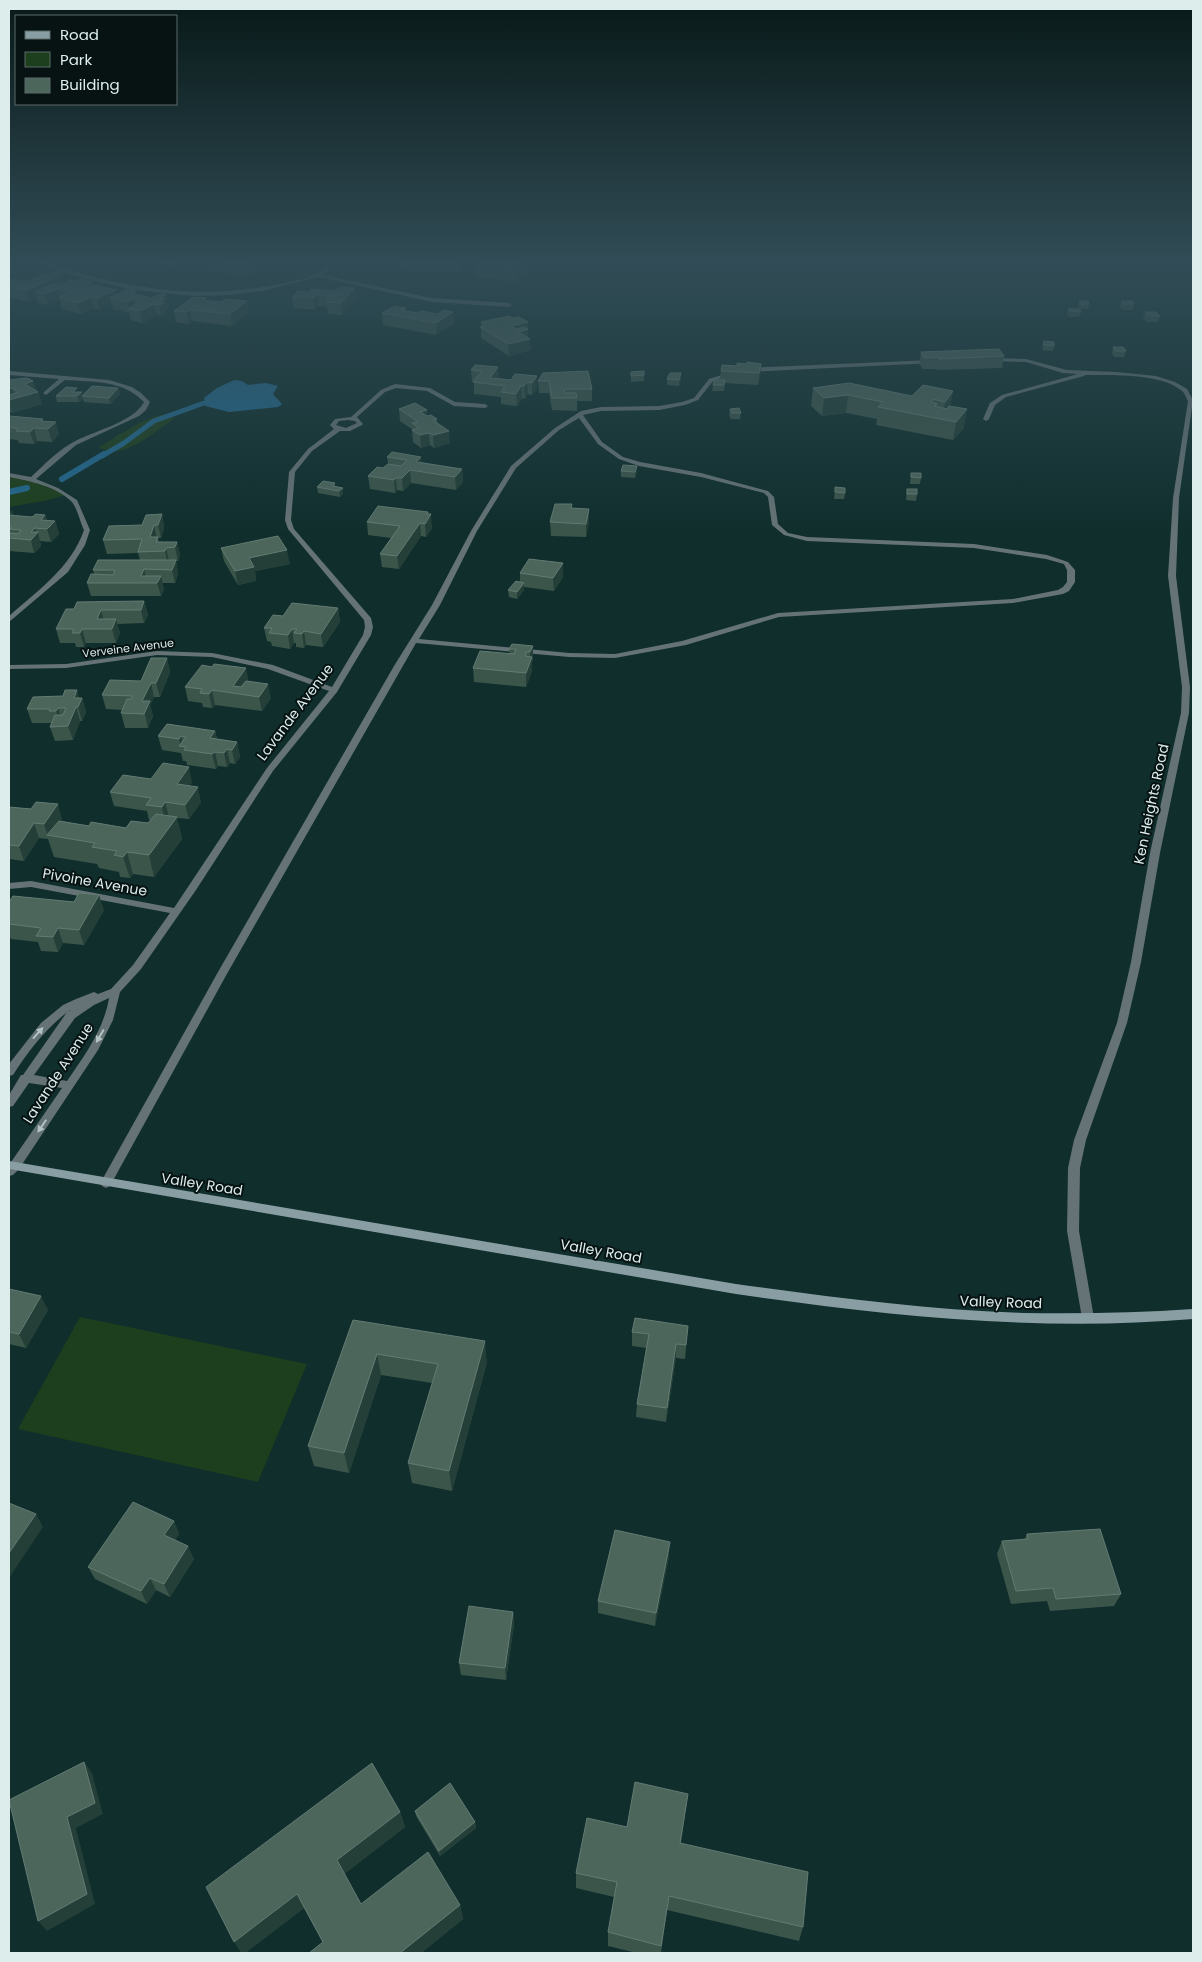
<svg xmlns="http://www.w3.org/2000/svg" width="1202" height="1962" font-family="Poppins,sans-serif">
<rect width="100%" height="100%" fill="#0f2e2c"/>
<g fill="#1e3f1d">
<path d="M167 414 174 417V419C156 430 122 463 99 447 116 437 147 415 167 414Z"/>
<path d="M9 475 32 479 66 495 44 501 9 507Z"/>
<path d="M80 1317 307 1364 258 1482 18 1429Z"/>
</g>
<path fill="#22688e" d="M234 380 242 381 248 385 266 383 278 386 273 394 282 404 278 407 229 412 205 406 204 398 217 388Z"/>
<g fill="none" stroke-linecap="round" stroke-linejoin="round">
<path stroke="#22688e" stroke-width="5" d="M102 456 124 443 154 421 204 403"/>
<g stroke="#22688e" stroke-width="6">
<path d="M62 479 104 454"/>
<path d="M9 492 27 488"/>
</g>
<g fill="#667376" fill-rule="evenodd">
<path d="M30 259H37C119 288 197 302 284 283 301 279 323 277 329 259H333L329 269 323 275 432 298 509 303 512 305 509 307 432 302 319 277 262 291 228 295 195 296 162 293 129 289 95 281 62 272Z"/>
<path d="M992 358 1026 359 1067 370 1116 372 1156 376 1175 382 1187 389 1193 400 1179 498 1176 576 1190 687 1189 713 1160 853 1141 962 1127 1023 1086 1140 1080 1168 1079 1231 1094 1318 1092 1322 1088 1323 1084 1322 1082 1318 1067 1231 1068 1168 1074 1140 1117 1023 1131 962 1150 853 1181 713 1182 687 1168 576 1173 498 1188 401C1186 398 1185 393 1182 391 1162 373 1111 375 1085 375L1084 376 1006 397 995 405 989 419 986 421 983 419 990 403 1002 395 1078 374 1063 373 1026 362 990 361V359Z"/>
<path d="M932 360 935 362 934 363 747 372 744 370 747 368Z"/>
<path d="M9 371 109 380 132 387 141 393 150 402 146 410 139 416 76 445 36 479 58 488 77 500 90 530 85 545 68 572 9 622V616C38 590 71 568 84 530 80 522 77 507 71 501 55 486 30 481 9 477V473L31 477C43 466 55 453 70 444 91 431 132 424 144 402 123 380 94 382 65 380L46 395 43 393 44 392 59 379 9 375Z"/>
<path d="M731 372 736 373 713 381 698 400 685 405 659 410 601 411 583 415 602 442 623 457 640 462 701 473 768 491 774 497 778 524 788 533 807 537 974 544 1047 555 1068 562 1075 570V582L1069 591 1063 594 1013 603 779 617 686 645 615 658 569 657 416 643 228 972 110 1186 106 1188 102 1186 100 1183 102 1180 218 972 394 666 432 605 471 531 511 466 555 428 581 411 601 407 659 406 682 402 694 398 709 379ZM579 418 598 444 619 459 639 466 701 477 764 493 768 497 772 525 784 535 807 541 974 548 1046 559 1064 564 1067 570V582L1063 587 1058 590 1013 599 778 613 682 641 615 654 569 653 419 639 440 605 477 531 516 468 559 430Z"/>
<path d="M395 384 430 388 455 402 485 404 488 406 485 408 454 406 427 391 396 388 385 392 357 417 363 424 362 425 350 431H340L312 451 295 472 291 520 294 529 371 618 373 627 371 635 337 692 273 771 196 890 141 969 120 992 113 1020 98 1050 19 1169 13 1175 9 1176V1165L62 1088 29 1083 13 1106 9 1107V1095L21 1075H23L67 1012 71 1010H70C46 1028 29 1050 13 1075L9 1076V1064L41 1023 63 1005 76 999 94 992 98 994 111 989 133 965 170 913 31 887 9 889V883L31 881 174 908 267 768 329 691 268 669 212 657 157 655 66 668 9 669V665L66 664 157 651 212 653 273 665 332 687 363 635 365 627 364 620 288 529 285 520 289 472 308 449 334 429 330 425 335 419 351 417 381 390ZM348 420 355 421 357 423 346 428 336 425 339 421ZM109 998C104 1029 85 1055 67 1081L34 1075 75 1018 94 1005Z"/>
</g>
<path fill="#899ea3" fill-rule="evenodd" d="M9 1161 736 1284C831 1297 927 1310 1023 1313 1080 1314 1136 1313 1193 1309V1319C1040 1332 888 1316 736 1294L9 1169Z"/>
</g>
<g fill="#3c554b">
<path d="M143 259H194V261L177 268Z"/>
<path d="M204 259H250L254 273 236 275 221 270 209 272 205 266Z"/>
<path d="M401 259H466V262L460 272 402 269Z"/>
<path d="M477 266 527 269 515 281 477 277Z"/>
<path d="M9 279 25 282 63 283 94 286 117 294 137 295 152 298 166 295 169 306 167 307V310L166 311 167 314 161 316 157 315 142 323 131 320 129 313 113 309 112 304 99 310 94 308 81 314 62 309 60 300 48 305 38 303 36 298 29 302 9 298Z"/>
<path d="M355 288 356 299 342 315 328 314 327 307 318 306 315 310 294 308 292 297 308 292 336 291Z"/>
<path d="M206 298V301L221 302 247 301 249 312 232 326 192 321 189 324 176 322 174 311Z"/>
<path d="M1079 301 1089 304 1088 309H1080L1078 306Z"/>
<path d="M1121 301 1134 304 1133 310H1122L1120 306Z"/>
<path d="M406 308V311L418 313 438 314 453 312 454 323 436 335 383 325 382 313Z"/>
<path d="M1068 309 1081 312 1079 317H1069L1067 314Z"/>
<path d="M1145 312 1160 316 1158 322H1147L1143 318Z"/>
<path d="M513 318 528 322V338L531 350 509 356 481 338V322Z"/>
<path d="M1044 341 1054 346 1053 351 1042 350Z"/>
<path d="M1113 347 1126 351 1124 357H1114L1112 353Z"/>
<path d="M921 352 1004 356 1002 368 937 370 936 369H923L919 364Z"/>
<path d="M746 364H761L760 376 758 385 725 383 724 391H712L713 385 720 380 721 371Z"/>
<path d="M475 365 499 378 511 380 537 376V388L532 395 528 394 525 399 522 398 517 406 501 404V397L474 394V382H472L471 370Z"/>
<path d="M631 372 644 375V381L631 382Z"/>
<path d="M543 373 592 389V401H577V411L552 410 549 393H539L538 381Z"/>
<path d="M9 379V380L33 381 36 390 38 392 42 404 12 413 9 411Z"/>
<path d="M667 379H681L679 386 667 385Z"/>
<path d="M118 388 120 394 110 404 84 402 83 399 79 402H57L56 396 78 392H82V396Z"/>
<path d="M813 388 912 396 953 391 950 406 964 428 953 440 876 425 877 419 846 413 822 416 811 406Z"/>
<path d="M399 409 437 419V422L450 443 434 448 430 445 421 448 413 442 412 430H413L400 421Z"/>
<path d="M730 409 741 413 740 419H731L729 415Z"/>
<path d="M9 416 43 419V421L59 434 52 442 37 441 34 444 19 443 18 440 9 439Z"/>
<path d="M387 457H421V462L462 469 463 482 456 490 411 483 403 491 397 490 395 493 370 489 368 476 383 468 388 464Z"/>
<path d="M623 465 637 473 635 478 621 477V471Z"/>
<path d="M911 473 921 478 920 484H910Z"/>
<path d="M335 483V486L343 488V494L340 497 318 493 317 487Z"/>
<path d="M835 487 845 493 844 499H834Z"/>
<path d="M907 489 917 494 916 501 906 500Z"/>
<path d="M572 508 589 522 586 537 551 536 550 522Z"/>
<path d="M9 510 14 516 32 517 45 515 47 520 55 521 59 534 51 542 40 541 41 546 34 553 9 551Z"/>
<path d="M428 512 432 528 426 537 421 536 399 569 382 567 380 554 391 538 368 535 367 522Z"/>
<path d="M162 514 164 528 161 538H158L159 542H177L180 555 178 561H176L178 574 175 583H162L164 589 161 596H91L87 583 94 574 93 570 140 560 138 553 107 554 103 540 142 525Z"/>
<path d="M221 548 290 564 255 571 256 581 238 585 224 561Z"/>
<path d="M563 563V577L554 591 524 587V590L517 599 509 597 508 590 520 582V573Z"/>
<path d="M144 601 148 615 144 623 117 624 120 633 116 643H86L84 647H76L75 643H60L56 629 74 609Z"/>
<path d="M338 608 340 622 323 647 306 645 304 648 296 647V643H294L290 649 272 646 271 642 267 641 264 628 283 616Z"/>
<path d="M533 646V659L532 662V671L526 687 474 682 473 668 510 653 509 649Z"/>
<path d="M167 658 170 672 160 697H154L150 705 153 716 148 728H125L121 713 123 710 106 709 102 695 141 681Z"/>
<path d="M249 682 271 698 262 711 215 705 212 708 203 707 202 703 188 701 185 687Z"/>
<path d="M80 698H82L86 712 82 721H80L73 740 55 741 50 727 52 723H32L27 709Z"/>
<path d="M215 731 217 739 237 742 240 757 235 764 230 763 227 767 218 766 216 769 187 765 186 761H183L181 753 162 750 158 736Z"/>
<path d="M151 779 192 782 189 786 201 802 189 819 177 818 182 839 154 877 133 874 130 878 120 877 119 872 99 868 97 864 54 857 48 839 39 838 24 861 9 859V807L62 819 60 821 89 826 126 828 148 823 151 820H149L147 811 114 806 110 792Z"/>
<path d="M9 902 104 910 84 945 63 943 58 952 41 951 38 942 11 939 9 934Z"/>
<path d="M9 1289 48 1310 26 1348 9 1344Z"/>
<path d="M353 1320 487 1362 452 1491 412 1483 408 1463 432 1383 381 1375 349 1473 314 1466 308 1446Z"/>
<path d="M688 1326 685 1359 676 1358 666 1422 636 1417 637 1404 646 1348 632 1346V1332Z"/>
<path d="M174 1521 179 1534 175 1540 194 1559 170 1597 156 1590 147 1604 95 1579 88 1567Z"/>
<path d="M1027 1534 1121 1594 1114 1606 1050 1611 1047 1601 1011 1604 997 1554 1002 1541 1024 1540Z"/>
<path d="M669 1556 655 1626 598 1613V1601Z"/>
<path d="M513 1612 514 1624 506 1680 461 1675 459 1663Z"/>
<path d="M688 1794 681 1843 803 1927 799 1941 667 1910 661 1953H637L608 1946V1932L614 1897 576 1888V1873L627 1827Z"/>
<path d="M415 1811 475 1822 476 1828 440 1856 416 1816Z"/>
<path d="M400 1812 405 1827 344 1874 361 1904 460 1905 463 1919 421 1953H309L323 1943 304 1908 245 1953H241Z"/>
</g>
<g fill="#233f37">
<path d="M15 259 18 270 9 273V262Z"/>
<path d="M175 259H194V261L177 268Z"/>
<path d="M461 259H466V262L460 272V261Z"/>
<path d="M527 259V269L515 281 514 270Z"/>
<path d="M219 260 221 270 209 272 207 261Z"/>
<path d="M252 262 254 273 236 275 234 265Z"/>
<path d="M61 274 64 285 35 292 36 298 29 302 26 291Z"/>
<path d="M93 282 96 293 85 286Z"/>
<path d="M355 288 356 299 342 315 341 303Z"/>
<path d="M57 289 60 300 48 305 45 294Z"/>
<path d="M116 290 118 300 110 298 112 304 99 310 97 298Z"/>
<path d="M136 291 138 300 133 299 135 310 129 309 127 302 130 293Z"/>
<path d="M166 295 169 306 167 307V310L166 311 167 314 161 316 159 305 160 298Z"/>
<path d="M317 295 318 306 315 310 314 298Z"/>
<path d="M91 297 94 308 81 314 78 303Z"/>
<path d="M247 301 249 312 232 326 230 314Z"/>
<path d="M154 304 157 315 142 323 140 311Z"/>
<path d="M190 310 192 321 189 324 186 312Z"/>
<path d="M453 312 454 323 436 335V323Z"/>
<path d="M528 322V339H530L531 350 509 356 508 344 511 326Z"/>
<path d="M761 364 760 376 758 385 759 373Z"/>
<path d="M498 367 499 379 490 378Z"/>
<path d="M681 373V379L679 386V380Z"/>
<path d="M537 376V388L532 395V383Z"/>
<path d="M33 381 36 392H38L42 404 12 413 9 403V389L12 388 15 398 25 384Z"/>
<path d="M527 382 528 394 525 399 524 386Z"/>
<path d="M521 386 522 398 517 406 516 394Z"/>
<path d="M118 388 120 394 110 404 109 398Z"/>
<path d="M953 391 950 409 942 420 945 402Z"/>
<path d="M82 392 83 399 79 402 77 396Z"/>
<path d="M848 395 846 413 822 416 824 398Z"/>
<path d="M967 409 964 428 953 440 956 422Z"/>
<path d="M427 410 428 423 420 412Z"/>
<path d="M56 422 59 434 52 442 48 429Z"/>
<path d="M34 428 37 441 34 444 30 432Z"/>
<path d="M449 431 450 443 434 448 433 435Z"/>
<path d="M429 433 430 445 421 448 420 435Z"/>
<path d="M421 457 422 469 416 462Z"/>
<path d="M637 466V473L635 478V472Z"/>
<path d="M462 469 463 482 456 490 455 477Z"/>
<path d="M410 470 411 483 403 491 402 478Z"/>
<path d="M396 478 397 490 395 493 394 480Z"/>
<path d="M343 488V494L340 497 339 491Z"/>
<path d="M589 509V522L586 537V524Z"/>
<path d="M12 510 16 523 9 521V513Z"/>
<path d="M428 512 429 518 431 514 432 528 426 537 425 524 427 514Z"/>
<path d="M162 514 164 528 161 538 158 525Z"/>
<path d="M45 515 49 528 55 521 59 534 51 542 47 529 41 520Z"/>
<path d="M420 523 421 536 399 569 397 556Z"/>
<path d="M154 525 157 539 150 537Z"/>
<path d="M35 528 37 533 38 532 41 546 34 553 31 540V532Z"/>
<path d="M177 542 180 555 178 561 175 547Z"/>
<path d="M166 548 169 561 168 565 165 551Z"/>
<path d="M287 550 290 564 255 571 256 581 238 585 235 571 249 558Z"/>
<path d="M176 560 178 574 175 583 172 570Z"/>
<path d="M563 563V577L554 591 553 578Z"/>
<path d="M144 569 147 583 141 576Z"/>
<path d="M161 576 164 589 161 596 157 583Z"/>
<path d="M524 583V590L517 599V592Z"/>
<path d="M144 601 148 615 144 623 141 610Z"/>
<path d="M338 608 340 622 323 647 321 634Z"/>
<path d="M101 610 105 624 97 619Z"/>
<path d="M116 619 120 633 116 643 112 629Z"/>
<path d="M82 629 86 643 84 647 80 633Z"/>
<path d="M292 629 294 643 290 649 288 635Z"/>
<path d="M304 631 306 645 304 648 302 634Z"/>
<path d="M533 646V659L532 662V671L526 687V673L530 661V652Z"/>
<path d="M167 658 170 672 160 697 156 683Z"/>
<path d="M246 668 249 682 235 694 233 686Z"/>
<path d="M151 683 154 697 150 705 153 716 148 728 142 701Z"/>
<path d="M268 684 271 698 262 711 259 697Z"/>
<path d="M77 690 80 701 82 698 86 712 82 721 78 707 74 698Z"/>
<path d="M212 690 215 705 212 708 209 694Z"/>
<path d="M76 707 80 721 73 740 68 726Z"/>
<path d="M58 708 62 722 61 725 56 711Z"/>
<path d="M215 731 218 745 210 738Z"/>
<path d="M181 736 184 747H181L179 739Z"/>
<path d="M237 742 240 757 235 764 232 750Z"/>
<path d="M227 749 230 763 227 767 224 753Z"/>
<path d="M215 752 218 766 216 769 212 754Z"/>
<path d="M189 767 192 782 180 799 177 784Z"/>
<path d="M198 787 201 802 189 819 185 805Z"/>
<path d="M165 802 169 817 165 822 162 807Z"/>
<path d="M58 804 62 819 51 836H48L44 824Z"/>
<path d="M177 817 182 839 154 877 149 855Z"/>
<path d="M34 823 39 838 24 861 19 846Z"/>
<path d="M127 852 133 874 130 878 123 857Z"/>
<path d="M99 895 104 910 84 945 79 930Z"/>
<path d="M58 928 63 943 58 952 53 937Z"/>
<path d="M41 1296 48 1310 26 1348 19 1334Z"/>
<path d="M485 1341 487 1362 452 1491 449 1471Z"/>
<path d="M676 1344V1358L666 1422 667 1408Z"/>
<path d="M377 1354 381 1375 349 1473 344 1453Z"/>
<path d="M36 1514 43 1527 9 1578V1553Z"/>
<path d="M174 1521 179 1534 170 1548 164 1535Z"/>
<path d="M670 1542 669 1556 655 1626 656 1613Z"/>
<path d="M188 1546 194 1559 170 1597 164 1584Z"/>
<path d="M150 1578 156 1590 147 1604 141 1591Z"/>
<path d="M513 1612 514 1624 506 1680 505 1668Z"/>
<path d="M84 1762 92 1773 103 1814 76 1828 95 1904 47 1931 38 1921Z"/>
<path d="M400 1812 405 1827 343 1875 337 1860Z"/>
<path d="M475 1822 476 1828 440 1856 439 1851Z"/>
<path d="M297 1894 304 1908 245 1953H241L234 1942Z"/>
<path d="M460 1905 463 1919 421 1953H400Z"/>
</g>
<g fill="#4d665c" stroke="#647b73">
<path d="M9 259H15L9 262Z"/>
<path d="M206 259H250L252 262 234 265 219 260 207 261Z"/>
<path d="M422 259H461L460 261Z"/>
<path d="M484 259H498L510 260 511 259H527L514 270 477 266Z"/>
<path d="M53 272 61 274 26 291 9 287V279L25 282Z"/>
<path d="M81 279 93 282 85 286 91 287 95 285 116 290 97 298 91 297 78 303 60 297 71 292 57 289 45 294 35 292 53 284 59 285 71 280 77 281Z"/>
<path d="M340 287 355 288 341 303 326 302 332 296 317 295 314 298 292 297 298 291 308 292 311 289 336 291Z"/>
<path d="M127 289 136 291 130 293 152 298 160 294 166 295 160 298 165 299 160 302 164 303 159 305 154 304 140 311 128 309 141 301 133 299 127 302 110 298Z"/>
<path d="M193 297 206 298 203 300 221 302 226 299 247 301 230 314 190 310 186 312 174 311Z"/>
<path d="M1079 301H1088L1089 304H1081Z"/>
<path d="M1121 301H1132L1134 304H1124Z"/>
<path d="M395 306 406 308 401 310 418 313 421 311 438 314 443 310 453 312 436 323 382 313Z"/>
<path d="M1068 309H1079L1081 312 1070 311Z"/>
<path d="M1145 312H1156L1160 316H1148Z"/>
<path d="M509 316 513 318 519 317 528 322 511 326 516 329 524 327 528 329 519 332 530 339 508 344 480 327 486 325 481 322Z"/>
<path d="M1044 341 1054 342V346L1043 345Z"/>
<path d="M1113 347H1123L1126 351H1115Z"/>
<path d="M999 349 1004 356 939 359 938 357 924 358 921 352Z"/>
<path d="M747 362 761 364 759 373 721 371 722 365 737 366V363L746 364Z"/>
<path d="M475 365 498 367 490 378 511 380 515 374 537 376 532 383 527 382 524 386H521L516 394 501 392 505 386 473 382 482 371 471 370Z"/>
<path d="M588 371 592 389H564L565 393H576L577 398H552L549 381H538L543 373Z"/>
<path d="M644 371V375L631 376V372Z"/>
<path d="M670 373H681L679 380 667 379Z"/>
<path d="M27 378 33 381 25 384 38 392 9 400V395L19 392 12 388 9 389V380Z"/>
<path d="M714 380H725L724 385H713Z"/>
<path d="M849 383 912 396 923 385 953 391 945 402 933 399 931 402 937 404 934 406 947 409 949 406 967 409 956 422 878 407 883 402 848 395 824 398 813 388Z"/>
<path d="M92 386 118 388 109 398 82 396Z"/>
<path d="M66 387 77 388 73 392H82L77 396H56Z"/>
<path d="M415 403 427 410 420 412 427 416 431 415 437 419 433 420 449 431 433 435 429 433 420 435 412 430 419 428 412 423 418 422 399 409Z"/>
<path d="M739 408 741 413H732L730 409Z"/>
<path d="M9 416 43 419 40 421 56 422 48 429 34 428 30 432 16 431 18 429 9 427Z"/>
<path d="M392 452 421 457 416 462 462 469 455 477 410 470 402 478H396L394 480 368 476 377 467 383 468 388 464 401 466 407 460 387 457Z"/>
<path d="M623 465 637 466 635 472 621 471Z"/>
<path d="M911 473H921V478L911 477Z"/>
<path d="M323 481 335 483 332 486 343 488 339 491 317 487Z"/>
<path d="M835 487 845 488V493L835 492Z"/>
<rect x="907" y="489" width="10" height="5"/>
<path d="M555 504H572L571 508 589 509 586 524 550 522Z"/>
<path d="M378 506 428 512 427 514H431L425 524 420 523 397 556 380 554 400 526 367 522Z"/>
<path d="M36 514 45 515 41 520 55 521 47 529 35 528 31 532H38L31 540 9 538V533L18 534 21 530 10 529 12 527 9 526V515L32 517Z"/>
<path d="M162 514 158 525H154L150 537H158L156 542H177L175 547 166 548 165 551 138 552 142 539 103 540 109 526 142 525 146 515Z"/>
<path d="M278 536 287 550 249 558 254 567 235 571 221 548Z"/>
<path d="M529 559 563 563 553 578 520 573Z"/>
<path d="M98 560H176L172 570 144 569 141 576H161L157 583H87L91 574 113 575 115 570H93Z"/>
<path d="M516 581 524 583 517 592 508 590Z"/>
<path d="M144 601 141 610H101L97 619H116L112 629H82L80 633H72L74 629H56L66 609H74L77 602Z"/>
<path d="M292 603 338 608 321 634 304 631 302 634 294 633 297 629H292L288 635 269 633 272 628H264L273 615 283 616Z"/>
<path d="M512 644 533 646 530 652H526L525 656 532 657 526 673 473 668 480 651 514 654 516 649H509Z"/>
<path d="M151 658H167L156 683H151L142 701H150L144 714 121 713 127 699H131L133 696 102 695 110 680 141 681Z"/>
<path d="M214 664 246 668 233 686 241 687 246 681 268 684 259 697 212 690 209 694 200 693 202 689 185 687 202 665 212 667Z"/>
<path d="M65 690H77L74 698H82L78 707H76L68 726 50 727 55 715H63L66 708H58L56 711H49L50 709H27L33 697 63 696Z"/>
<path d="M167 724 215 731 210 738 237 742 232 750 227 749 224 753 215 752 212 754 184 750 186 747 179 746 186 737 181 736 179 739 158 736Z"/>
<path d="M163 763 189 767 177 784 198 787 185 805 165 802 162 807 146 805 151 798 110 792 123 775 151 779Z"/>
<path d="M36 802 58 804 44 824 34 823 19 846 9 845V807L31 809Z"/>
<path d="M156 814 177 817 149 855 127 852 123 857 114 855 117 851 92 847 95 843 47 835 59 821 89 826 91 822 126 828 131 821 148 823Z"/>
<path d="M79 893 99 895 79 930 58 928 53 937 36 936 41 928 9 924V902L13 896 74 902Z"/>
<path d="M9 1289 41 1296 19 1334 9 1332Z"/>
<path d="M635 1318 688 1326 686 1345 676 1344 667 1408 637 1404 649 1334 632 1332Z"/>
<path d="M353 1320 485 1341 449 1471 408 1463 438 1364 377 1354 344 1453 308 1446Z"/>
<path d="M133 1502 174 1521 164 1535 188 1546 164 1584 150 1578 141 1591 88 1567Z"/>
<path d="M9 1503 36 1514 9 1553Z"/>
<path d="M1100 1529 1121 1594 1056 1599 1053 1588 1016 1591 1002 1541 1028 1539 1027 1534Z"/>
<path d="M615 1530 670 1542 656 1613 598 1601Z"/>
<path d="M469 1606 513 1612 505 1668 459 1663Z"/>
<path d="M84 1762 95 1803 67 1817 87 1894 38 1921 9 1800Z"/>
<path d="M372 1763 400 1812 337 1860 361 1904 428 1852 460 1905 400 1953H309L323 1942 297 1894 234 1942 206 1887Z"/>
<path d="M635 1782 688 1794 680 1843 808 1872 803 1927 669 1896 661 1946 608 1932 617 1882 576 1873 587 1818 627 1827Z"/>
<path d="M450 1783 475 1822 439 1851 415 1811Z"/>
</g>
<defs><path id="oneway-solid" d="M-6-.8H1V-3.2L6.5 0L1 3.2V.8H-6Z" transform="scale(1.25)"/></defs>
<g fill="#b3c2c3">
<use href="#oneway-solid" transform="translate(38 1033) rotate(-48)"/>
<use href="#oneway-solid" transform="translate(100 1036) rotate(120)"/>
<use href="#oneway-solid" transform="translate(42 1126) rotate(124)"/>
</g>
<linearGradient id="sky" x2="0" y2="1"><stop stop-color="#081918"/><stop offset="0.49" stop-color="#314c56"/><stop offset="1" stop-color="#314c56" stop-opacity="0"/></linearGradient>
<rect width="1202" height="534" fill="url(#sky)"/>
<g text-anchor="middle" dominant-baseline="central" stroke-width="4" stroke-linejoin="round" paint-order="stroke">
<g font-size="11" fill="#dcedec" stroke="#071313">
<text transform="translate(128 648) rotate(-7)">Verveine Avenue</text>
</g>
<g font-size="14" fill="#dcedec" stroke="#071313">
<text transform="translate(295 712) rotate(-53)">Lavande Avenue</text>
<text transform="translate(1151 804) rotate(-78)">Ken Heights Road</text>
<text transform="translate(95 882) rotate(10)">Pivoine Avenue</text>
<text transform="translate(58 1073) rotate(-57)">Lavande Avenue</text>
<text transform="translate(202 1184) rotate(9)">Valley Road</text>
<text transform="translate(601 1251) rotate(10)">Valley Road</text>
<text transform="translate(1001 1302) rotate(2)">Valley Road</text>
</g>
</g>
<rect width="1202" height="1962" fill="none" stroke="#dcedec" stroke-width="20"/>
<rect x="15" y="15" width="162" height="90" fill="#071313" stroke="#5c6a6a"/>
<rect x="25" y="31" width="25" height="8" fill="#899ea3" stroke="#5c6a6a"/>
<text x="60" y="40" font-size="15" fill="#dcedec">Road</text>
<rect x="25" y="52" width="25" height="15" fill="#1e3f1d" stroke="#5c6a6a"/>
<text x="60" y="65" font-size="15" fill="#dcedec">Park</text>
<rect x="25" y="78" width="25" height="15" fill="#4d665c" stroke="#5c6a6a"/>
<text x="60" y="90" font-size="15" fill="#dcedec">Building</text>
</svg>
